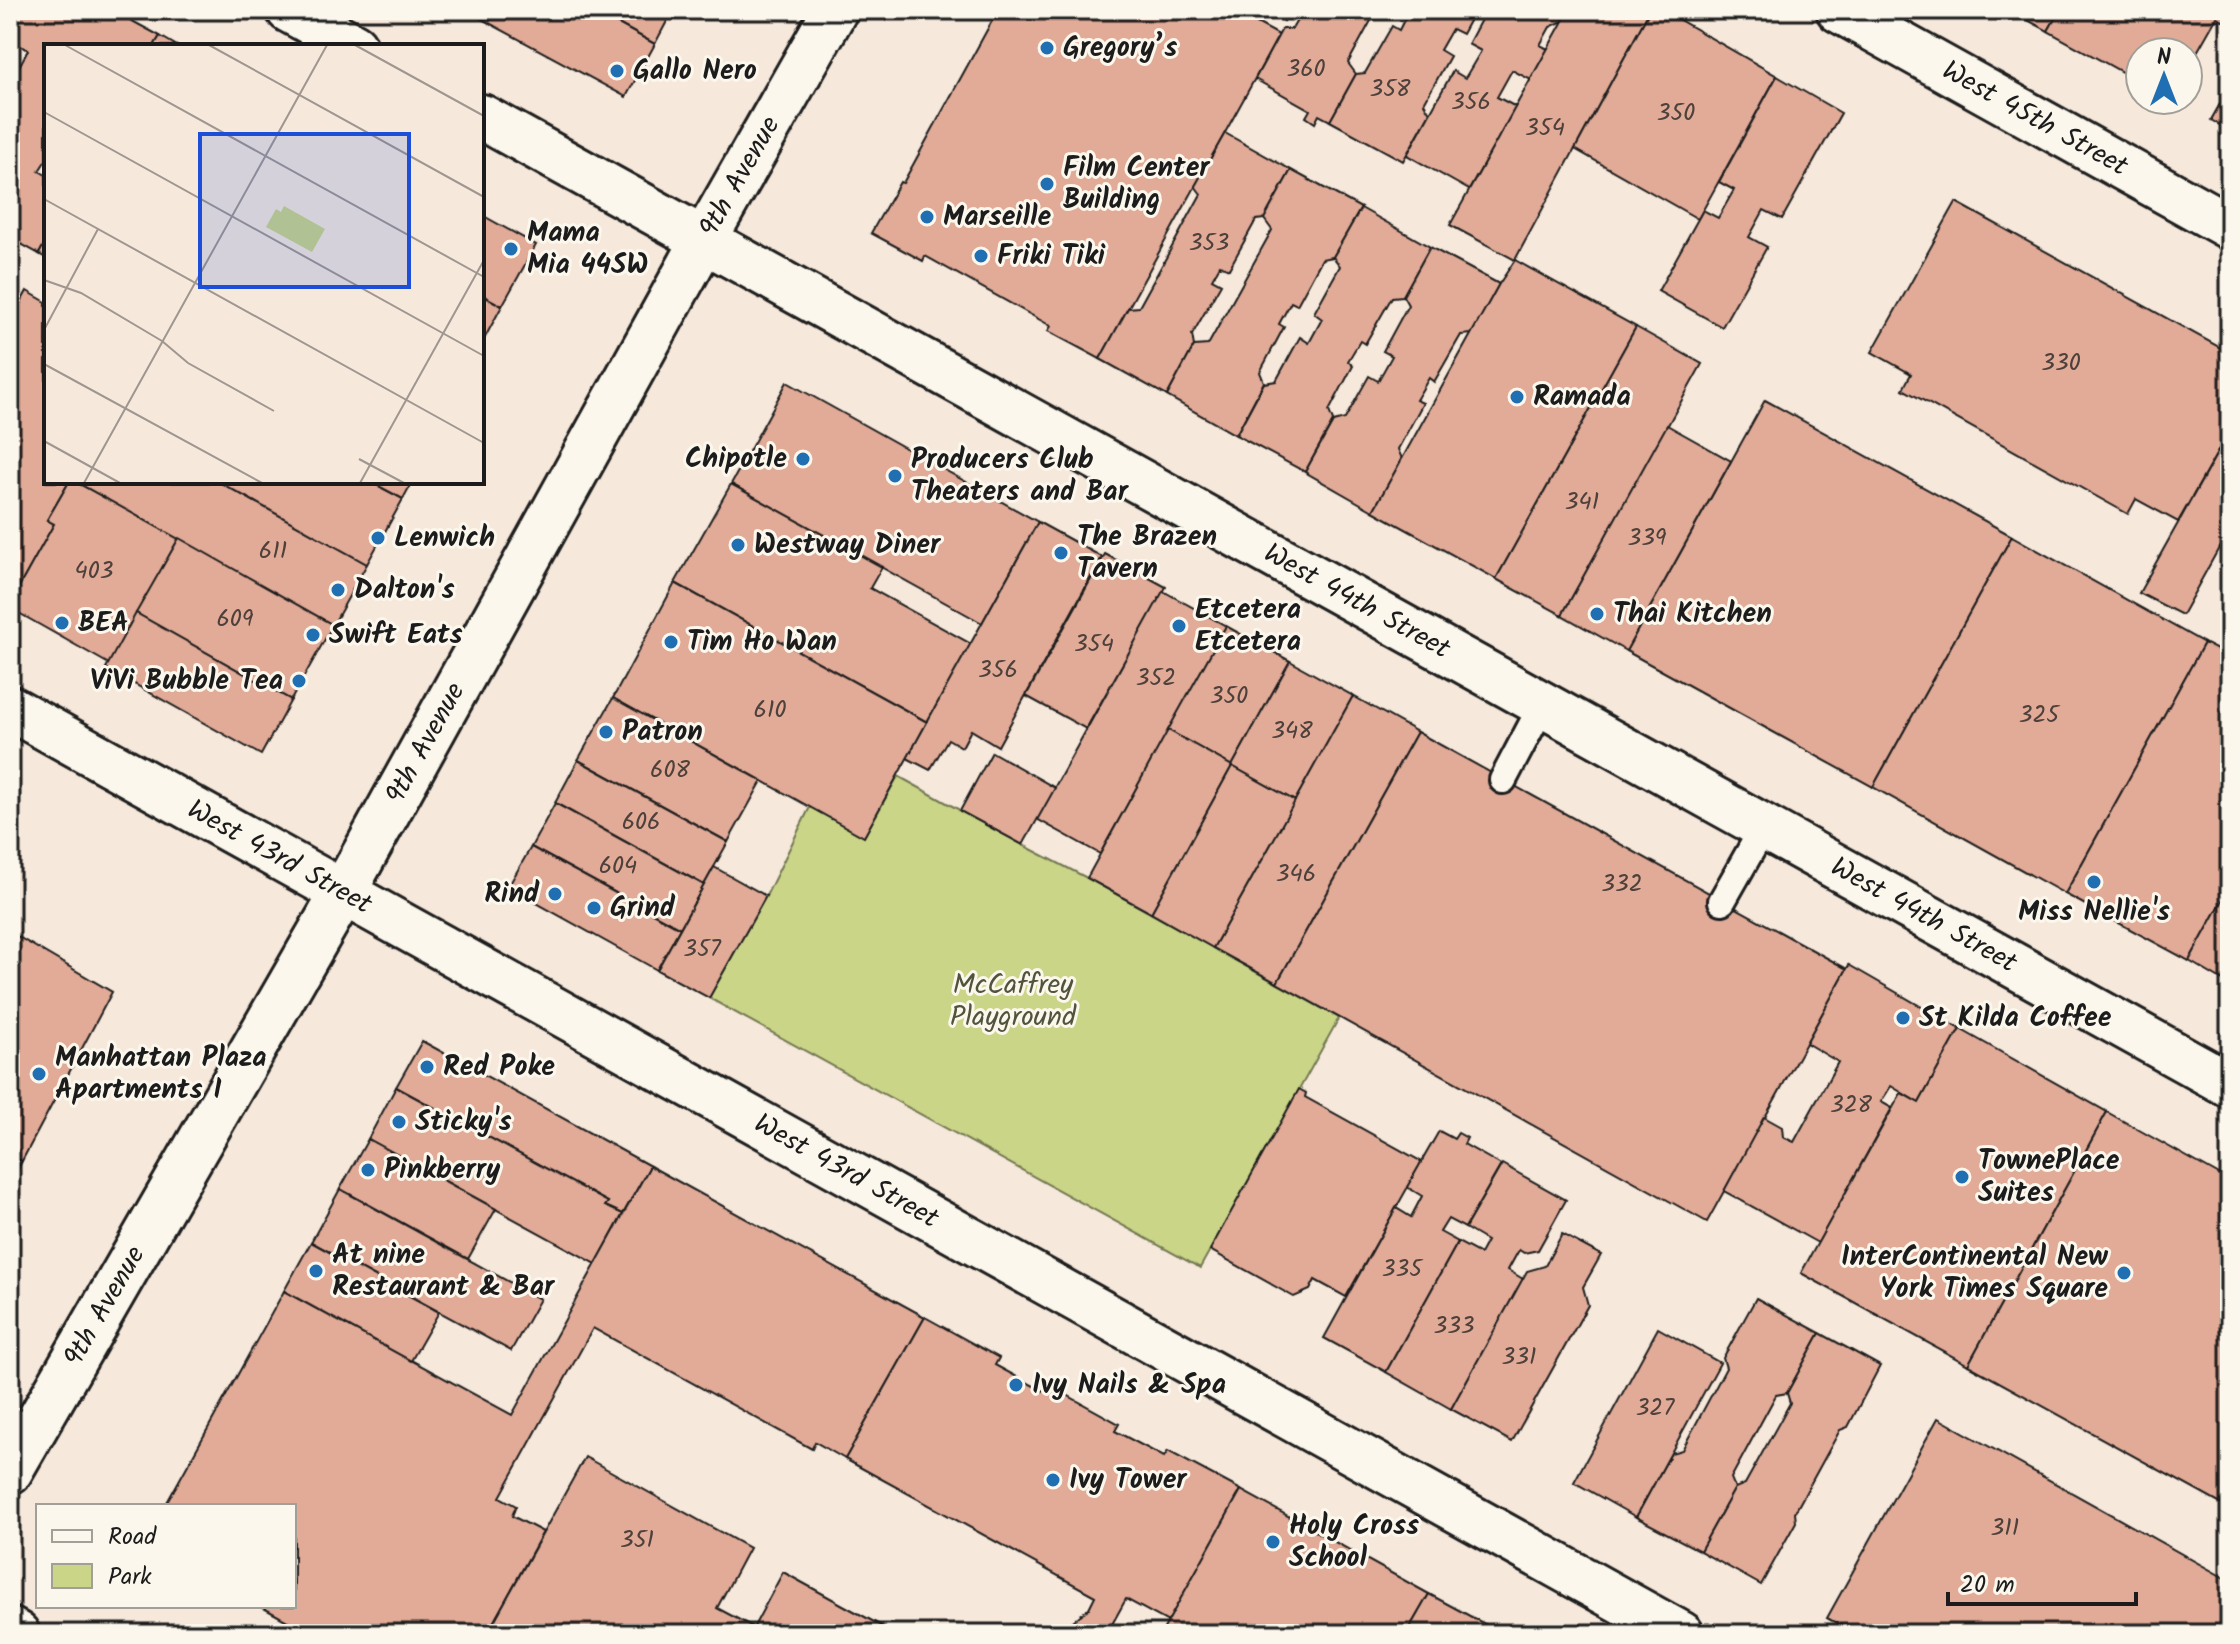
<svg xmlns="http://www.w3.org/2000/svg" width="2240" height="1644" font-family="Kalam,sans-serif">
<rect width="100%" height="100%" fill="#f6e8db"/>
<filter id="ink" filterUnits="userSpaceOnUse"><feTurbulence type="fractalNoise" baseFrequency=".0125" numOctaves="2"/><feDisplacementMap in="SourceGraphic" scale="16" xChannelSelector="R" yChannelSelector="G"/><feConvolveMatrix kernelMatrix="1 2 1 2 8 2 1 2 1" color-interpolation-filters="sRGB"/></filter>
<g filter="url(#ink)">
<path fill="#cad588" stroke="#737852" stroke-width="2" d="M898 776 1023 845 1087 878 1339 1018 1200 1268 709 998 766 896 810 807 864 837Z"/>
<g fill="#e2ab98" stroke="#1c1c1c" stroke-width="2">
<path d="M10 10H112L160 36 154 46H46V160L39 171 46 175V241L39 254 10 238V83L28 50 10 40Z"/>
<path d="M465 10H593L655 44 626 97Z"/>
<path d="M593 10H673L655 44Z"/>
<path d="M998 10H1233L1279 35 1100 359 1048 331 1051 326 925 256 923 261 871 233 900 182 903 183Z"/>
<path d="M1265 10H1290L1284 21Z"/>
<path d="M1303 10H1369L1368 12 1373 17 1348 63 1356 74 1330 121 1319 115 1315 123 1306 117 1310 110 1255 79 1282 29H1292Z"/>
<path d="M1409 10H1475L1462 34 1452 29 1440 50 1450 56 1424 103 1430 113 1403 161 1330 121 1356 74 1365 73 1392 26 1399 30Z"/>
<path d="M1492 10H1569L1563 21 1550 27 1540 45 1548 49 1531 80 1512 70 1497 97 1516 107 1469 190 1407 155 1453 71 1465 78 1481 51 1468 44 1485 12 1489 15Z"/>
<path d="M1569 10H1650L1515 260 1450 225Z"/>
<path d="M1650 10H1662L1777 76 1698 219 1575 149Z"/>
<path d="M2009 10H2060L2048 31Z"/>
<path d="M2060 10H2230V24L2217 17 2188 68V52H2140V82L2048 31Z"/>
<path d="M160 36 177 46H154Z"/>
<path d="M1777 76 1841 113 1782 219 1764 210 1749 237 1767 247 1722 327 1658 291 1703 210 1718 218 1734 190 1719 182Z"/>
<path d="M2230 86V131L2211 120Z"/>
<path d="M1225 133 1291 170 1264 219 1256 220 1229 269 1220 265 1212 279 1221 284 1192 335 1194 346 1167 396 1100 359 1128 308 1139 307 1201 194 1195 186Z"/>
<path d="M1291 170 1361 208 1333 257 1322 259 1297 305 1291 302 1279 324 1284 327 1260 372 1264 382 1236 435 1167 396 1194 346 1208 345 1272 230 1264 219Z"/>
<path d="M1956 202 2230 353V430L2178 522 2136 499 2128 514 1903 389 1911 374 1872 352Z"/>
<path d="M1361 208 1430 247 1403 296 1392 297 1365 344 1360 341 1348 361 1353 366 1329 411 1333 421 1305 472 1236 435 1264 383 1276 381 1300 337 1309 343 1322 319 1314 313 1340 266 1333 257Z"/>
<path d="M482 215 536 245 502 306 482 295Z"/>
<path d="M46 241V258L39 254Z"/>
<path d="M1430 247 1499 284 1472 334 1461 335 1434 382 1429 378 1416 400 1423 403 1398 449 1402 459 1373 511 1305 472 1333 422 1345 419 1369 376 1378 381 1392 356 1383 351 1408 305 1403 296Z"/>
<path d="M1515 260 1636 327 1496 579 1373 511 1499 284Z"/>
<path d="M27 291 46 302V482H69L47 520 54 524 10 603V322Z"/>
<path d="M482 295 502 306 482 343Z"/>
<path d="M1636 327 1702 364 1562 615 1496 579Z"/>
<path d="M787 382 1038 522 982 623 731 484Z"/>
<path d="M1765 400 2012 536 1873 787 1626 651Z"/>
<path d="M1667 425 1731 461 1626 651 1562 615Z"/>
<path d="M2230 430V528L2182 615 2139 593Z"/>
<path d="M69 482H76L179 538 109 664 10 608V603L54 524 47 520Z"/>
<path d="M219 482 367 564 333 625 78 483Z"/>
<path d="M219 482H371L403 499 367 564Z"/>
<path d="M371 482H412L403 499Z"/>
<path d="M731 484 882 567 870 588 971 644 927 722 675 583Z"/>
<path d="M1038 522 1102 557 998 746 971 730 962 747 948 739 930 770 907 758Z"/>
<path d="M2012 536 2204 643 2065 894 1873 787Z"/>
<path d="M179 538 333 625 291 700 136 613Z"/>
<path d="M1105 554 1166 587 1086 729 1026 696Z"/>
<path d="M675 583 927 722 864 837 613 698Z"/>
<path d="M1163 591 1226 626 1100 854 1037 819Z"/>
<path d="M136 613 291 700 261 755 106 668Z"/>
<path d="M1226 626 1290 661 1232 766 1168 730Z"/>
<path d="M2230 637V887L2189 961 2065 894 2204 643 2221 652Z"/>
<path d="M1290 661 1353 696 1295 801 1232 766Z"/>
<path d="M1353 696 1417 732 1277 983 1213 948Z"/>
<path d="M613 698 762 781 728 842 578 760Z"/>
<path d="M1168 730 1232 766 1151 913 1087 878Z"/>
<path d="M1417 732 1847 969 1707 1222 1277 983Z"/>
<path d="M992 752 1055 788 1023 845 960 811Z"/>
<path d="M578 760 728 842 704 885 555 803Z"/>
<path d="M1232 766 1295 801 1213 948 1151 913Z"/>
<path d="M555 803 704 885 680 928 531 847Z"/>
<path d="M531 847 680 928 657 970 508 887Z"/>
<path d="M714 867 766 896 709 998 657 970Z"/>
<path d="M2230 887V985L2189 961Z"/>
<path d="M10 932 112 992 22 1161 10 1156Z"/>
<path d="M1849 965 1960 1029 1919 1103 1891 1086 1881 1102 1892 1108 1818 1243 1724 1191 1764 1117 1782 1127 1783 1137 1794 1142 1838 1062 1806 1043Z"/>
<path d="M1960 1029 2107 1112 1968 1365 1801 1273 1901 1093 1919 1103Z"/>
<path d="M422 1041 650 1166 623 1214 605 1206 608 1202 396 1087Z"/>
<path d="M396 1087 608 1202 605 1206 623 1214 596 1264 368 1139Z"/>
<path d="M1299 1089 1306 1093 1305 1097 1422 1162 1346 1297 1315 1280 1310 1290 1294 1297 1210 1250Z"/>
<path d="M2107 1112 2230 1181V1509L1968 1365Z"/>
<path d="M1439 1131 1454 1139 1458 1133 1467 1138 1464 1144 1501 1165 1465 1228 1448 1219 1440 1232 1458 1242 1386 1372 1324 1338 1396 1208 1411 1217 1422 1196 1407 1187Z"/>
<path d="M368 1139 496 1209 468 1259 340 1189Z"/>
<path d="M10 1156 22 1161 10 1184Z"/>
<path d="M1502 1164 1566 1200 1538 1250 1524 1253 1519 1250 1508 1270 1523 1279 1451 1409 1386 1372 1458 1242 1480 1254 1487 1241 1465 1228Z"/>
<path d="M650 1166 925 1317 845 1459 815 1442 812 1449 593 1328 500 1497 516 1506 512 1516 543 1532 487 1634H311L260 1606H294V1506H165L284 1291 512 1415Z"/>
<path d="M340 1189 540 1299 511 1351 311 1242Z"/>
<path d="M1562 1234 1601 1255 1583 1287 1588 1305 1512 1442 1451 1409 1527 1271 1545 1266Z"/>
<path d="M311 1242 439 1312 411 1361 284 1291Z"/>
<path d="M1756 1298 1820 1333 1787 1393 1776 1395 1731 1478 1735 1488 1700 1551 1636 1517 1671 1453 1682 1450 1726 1368 1723 1358Z"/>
<path d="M925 1317 999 1358 995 1365 1043 1391 1047 1384 1119 1424 1115 1431 1164 1457 1168 1451 1241 1490 1168 1622 1126 1599 1111 1626 1102 1634H1057L1089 1608 1095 1596 845 1459Z"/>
<path d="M1658 1328 1720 1363 1636 1517 1574 1482Z"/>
<path d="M1820 1333 1880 1366 1848 1427 1840 1430 1795 1512 1796 1522 1761 1585 1700 1551 1735 1488 1745 1484 1790 1403 1787 1393Z"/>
<path d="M1938 1418 2230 1581V1630L2228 1634H1856L1827 1618Z"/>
<path d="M585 1457 749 1548 717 1608 753 1627 750 1634H487Z"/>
<path d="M1241 1490 1429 1594 1406 1634H1161Z"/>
<path d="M783 1572 896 1634H750Z"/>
<path d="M1429 1594 1492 1628 1489 1634H1406Z"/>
</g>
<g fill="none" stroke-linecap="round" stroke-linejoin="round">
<defs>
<g id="service">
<path d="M1503 780 1543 704"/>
<path d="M1722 901 1764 827"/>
</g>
<g id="minor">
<path d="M289 10 354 46"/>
<path id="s1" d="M482 117 2230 1085"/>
<path id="s2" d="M10 708 1681 1634"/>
</g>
<g id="secondary">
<path id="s3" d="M1839 10 2230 227"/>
</g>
<g id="primary">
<path id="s4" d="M10 1471 343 893 704 240 835 10"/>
<path d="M10 1630 17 1634"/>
</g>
</defs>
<use href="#service" stroke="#1c1c1c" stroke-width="32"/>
<use href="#minor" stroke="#1c1c1c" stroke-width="50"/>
<use href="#secondary" stroke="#1c1c1c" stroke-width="50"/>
<use href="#primary" stroke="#1c1c1c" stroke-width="50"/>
<use href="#service" stroke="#fbf7ec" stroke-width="26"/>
<use href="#minor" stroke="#fbf7ec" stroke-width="44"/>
<use href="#secondary" stroke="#fbf7ec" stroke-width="44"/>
<use href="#primary" stroke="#fbf7ec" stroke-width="44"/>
</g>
</g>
<g fill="#1f6fb2" stroke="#fbf7ec" stroke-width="3">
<circle cx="1047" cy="48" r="8"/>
<circle cx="617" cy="71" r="8"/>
<circle cx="1047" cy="184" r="8"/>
<circle cx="927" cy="217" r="8"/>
<circle cx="511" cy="249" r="8"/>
<circle cx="981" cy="256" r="8"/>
<circle cx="1517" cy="397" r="8"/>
<circle cx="803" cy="459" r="8"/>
<circle cx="895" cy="476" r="8"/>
<circle cx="378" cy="538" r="8"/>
<circle cx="738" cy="545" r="8"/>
<circle cx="1061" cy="553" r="8"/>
<circle cx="338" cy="590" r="8"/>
<circle cx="1597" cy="614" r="8"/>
<circle cx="62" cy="623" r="8"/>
<circle cx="1179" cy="626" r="8"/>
<circle cx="313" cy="635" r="8"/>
<circle cx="671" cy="642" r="8"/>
<circle cx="299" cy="681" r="8"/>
<circle cx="606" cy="732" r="8"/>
<circle cx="2094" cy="882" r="8"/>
<circle cx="555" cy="894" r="8"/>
<circle cx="594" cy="908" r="8"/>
<circle cx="1903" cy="1018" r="8"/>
<circle cx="427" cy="1067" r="8"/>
<circle cx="39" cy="1074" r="8"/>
<circle cx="399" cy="1122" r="8"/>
<circle cx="368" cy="1170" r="8"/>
<circle cx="1962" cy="1177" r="8"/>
<circle cx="316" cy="1271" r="8"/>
<circle cx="2124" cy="1273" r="8"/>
<circle cx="1016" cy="1385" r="8"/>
<circle cx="1053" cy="1480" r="8"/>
<circle cx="1273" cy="1542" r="8"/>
</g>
<g text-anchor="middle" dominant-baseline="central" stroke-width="6" stroke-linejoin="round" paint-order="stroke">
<g font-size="24" fill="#4e403b">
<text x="1306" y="69">360</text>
<text x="1390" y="89">358</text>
<text x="1471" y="102">356</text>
<text x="1676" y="113">350</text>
<text x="1545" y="128">354</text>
<text x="1209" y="243">353</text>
<text x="2061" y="363">330</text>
<text x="1582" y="502">341</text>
<text x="1647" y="538">339</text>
<text x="273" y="551">611</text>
<text x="94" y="571">403</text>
<text x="235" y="619">609</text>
<text x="1094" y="644">354</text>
<text x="998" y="670">356</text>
<text x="1156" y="678">352</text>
<text x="1229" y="696">350</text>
<text x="770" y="710">610</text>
<text x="2039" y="715">325</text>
<text x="1292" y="731">348</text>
<text x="670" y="770">608</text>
<text x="641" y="822">606</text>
<text x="618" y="866">604</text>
<text x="1296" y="874">346</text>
<text x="1622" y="884">332</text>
<text x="702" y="949">357</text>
<text x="1851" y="1105">328</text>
<text x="1402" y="1269">335</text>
<text x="1454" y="1326">333</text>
<text x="1519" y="1357">331</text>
<text x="1655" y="1408">327</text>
<text x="2005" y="1528">311</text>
<text x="637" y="1540">351</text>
</g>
<g font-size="28" font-weight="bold" fill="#1c1c1c" stroke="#fbf7ec" text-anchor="start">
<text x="1063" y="48">Gregory’s</text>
<text x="633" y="71">Gallo Nero</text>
<text x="1063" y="168">Film Center<tspan x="1063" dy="32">Building</tspan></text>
<text x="943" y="217">Marseille</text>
<text x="527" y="233">Mama<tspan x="527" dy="32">Mia 44SW</tspan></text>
<text x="997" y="256">Friki Tiki</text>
<text x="1533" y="397">Ramada</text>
<text x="787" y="459" text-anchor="end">Chipotle</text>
<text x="911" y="460">Producers Club<tspan x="911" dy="32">Theaters and Bar</tspan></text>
<text x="1077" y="537">The Brazen<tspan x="1077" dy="32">Tavern</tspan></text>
<text x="394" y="538">Lenwich</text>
<text x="754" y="545">Westway Diner</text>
<text x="354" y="590">Dalton's</text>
<text x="1195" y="610">Etcetera<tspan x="1195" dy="32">Etcetera</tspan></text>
<text x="1613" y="614">Thai Kitchen</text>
<text x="78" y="623">BEA</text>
<text x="329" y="635">Swift Eats</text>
<text x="687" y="642">Tim Ho Wan</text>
<text x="283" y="681" text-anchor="end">ViVi Bubble Tea</text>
<text x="622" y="732">Patron</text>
<text x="539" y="894" text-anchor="end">Rind</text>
<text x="610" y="908">Grind</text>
<text x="2094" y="912" text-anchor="middle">Miss Nellie's</text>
<text x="1919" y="1018">St Kilda Coffee</text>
<text x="55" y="1058">Manhattan Plaza<tspan x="55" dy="32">Apartments I</tspan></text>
<text x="443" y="1067">Red Poke</text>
<text x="415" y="1122">Sticky's</text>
<text x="1978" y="1161">TownePlace<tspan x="1978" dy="32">Suites</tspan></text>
<text x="384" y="1170">Pinkberry</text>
<text x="332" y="1255">At nine<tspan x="332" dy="32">Restaurant &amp; Bar</tspan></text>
<text x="2108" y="1257" text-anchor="end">InterContinental New<tspan x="2108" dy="32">York Times Square</tspan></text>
<text x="1032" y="1385">Ivy Nails &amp; Spa</text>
<text x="1069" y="1480">Ivy Tower</text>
<text x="1289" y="1526">Holy Cross<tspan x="1289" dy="32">School</tspan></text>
</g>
<g font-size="28" fill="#1c1c1c" stroke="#fbf7ec">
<text stroke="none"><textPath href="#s3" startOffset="224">West 45th Street</textPath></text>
<text stroke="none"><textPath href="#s4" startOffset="1486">9th Avenue</textPath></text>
<text stroke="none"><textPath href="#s1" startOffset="1000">West 44th Street</textPath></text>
<text stroke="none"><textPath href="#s4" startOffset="838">9th Avenue</textPath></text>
<text stroke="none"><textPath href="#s2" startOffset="308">West 43rd Street</textPath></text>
<text stroke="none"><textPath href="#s1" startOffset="1648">West 44th Street</textPath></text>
<text stroke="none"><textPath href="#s2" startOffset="956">West 43rd Street</textPath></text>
<text stroke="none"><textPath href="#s4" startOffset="190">9th Avenue</textPath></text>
</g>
<g font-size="28" fill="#50543c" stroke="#fbf7ec">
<text x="1013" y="985">McCaffrey<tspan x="1013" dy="32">Playground</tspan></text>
</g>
</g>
<g transform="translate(44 44)">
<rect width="440" height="440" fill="#f6e8db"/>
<path d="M240 162 281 185 268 208 222 183 232 165 237 168Z" fill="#cad588"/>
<path fill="none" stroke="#9f968f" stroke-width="2" d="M21 1 440 233M165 1 440 153M311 1 440 72M0 68 440 312M0 155 440 399M0 236 37 249 118 297M0 286 54 185M118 297 144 319 230 367M0 320 218 439M0 397 76 439M315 415 360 439M40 439 283 1M316 439 440 216"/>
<path fill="#1d4ed8" fill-opacity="0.15" stroke="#1d4ed8" stroke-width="4" d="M156 90H365V243H156Z"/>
<rect width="440" height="440" fill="none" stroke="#1c1c1c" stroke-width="4"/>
</g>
<rect width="2240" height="1644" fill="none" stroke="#fbf7ec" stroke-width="40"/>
<rect x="20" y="20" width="2200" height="1604" fill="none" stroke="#1c1c1c" stroke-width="3" filter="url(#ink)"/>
<rect x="36" y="1504" width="260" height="104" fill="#fbf7ec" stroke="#a29f99" stroke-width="2"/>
<rect x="52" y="1530" width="40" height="12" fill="#fbf7ec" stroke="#a29f99" stroke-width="2"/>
<text x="108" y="1544" font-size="24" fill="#1c1c1c">Road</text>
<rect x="52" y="1564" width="40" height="24" fill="#cad588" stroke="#a29f99" stroke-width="2"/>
<text x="108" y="1584" font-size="24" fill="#1c1c1c">Park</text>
<g transform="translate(2164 76)"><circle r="38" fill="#fbf7ec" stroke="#a29f99" stroke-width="2"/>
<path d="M0-6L14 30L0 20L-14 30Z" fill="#1f6fb2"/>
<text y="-12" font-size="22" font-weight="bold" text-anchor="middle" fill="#1c1c1c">N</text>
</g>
<path d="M1948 1592v12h188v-12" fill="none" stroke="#1c1c1c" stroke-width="4"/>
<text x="1960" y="1592" font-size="24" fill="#1c1c1c" stroke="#fbf7ec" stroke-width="6" paint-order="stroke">20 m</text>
</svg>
